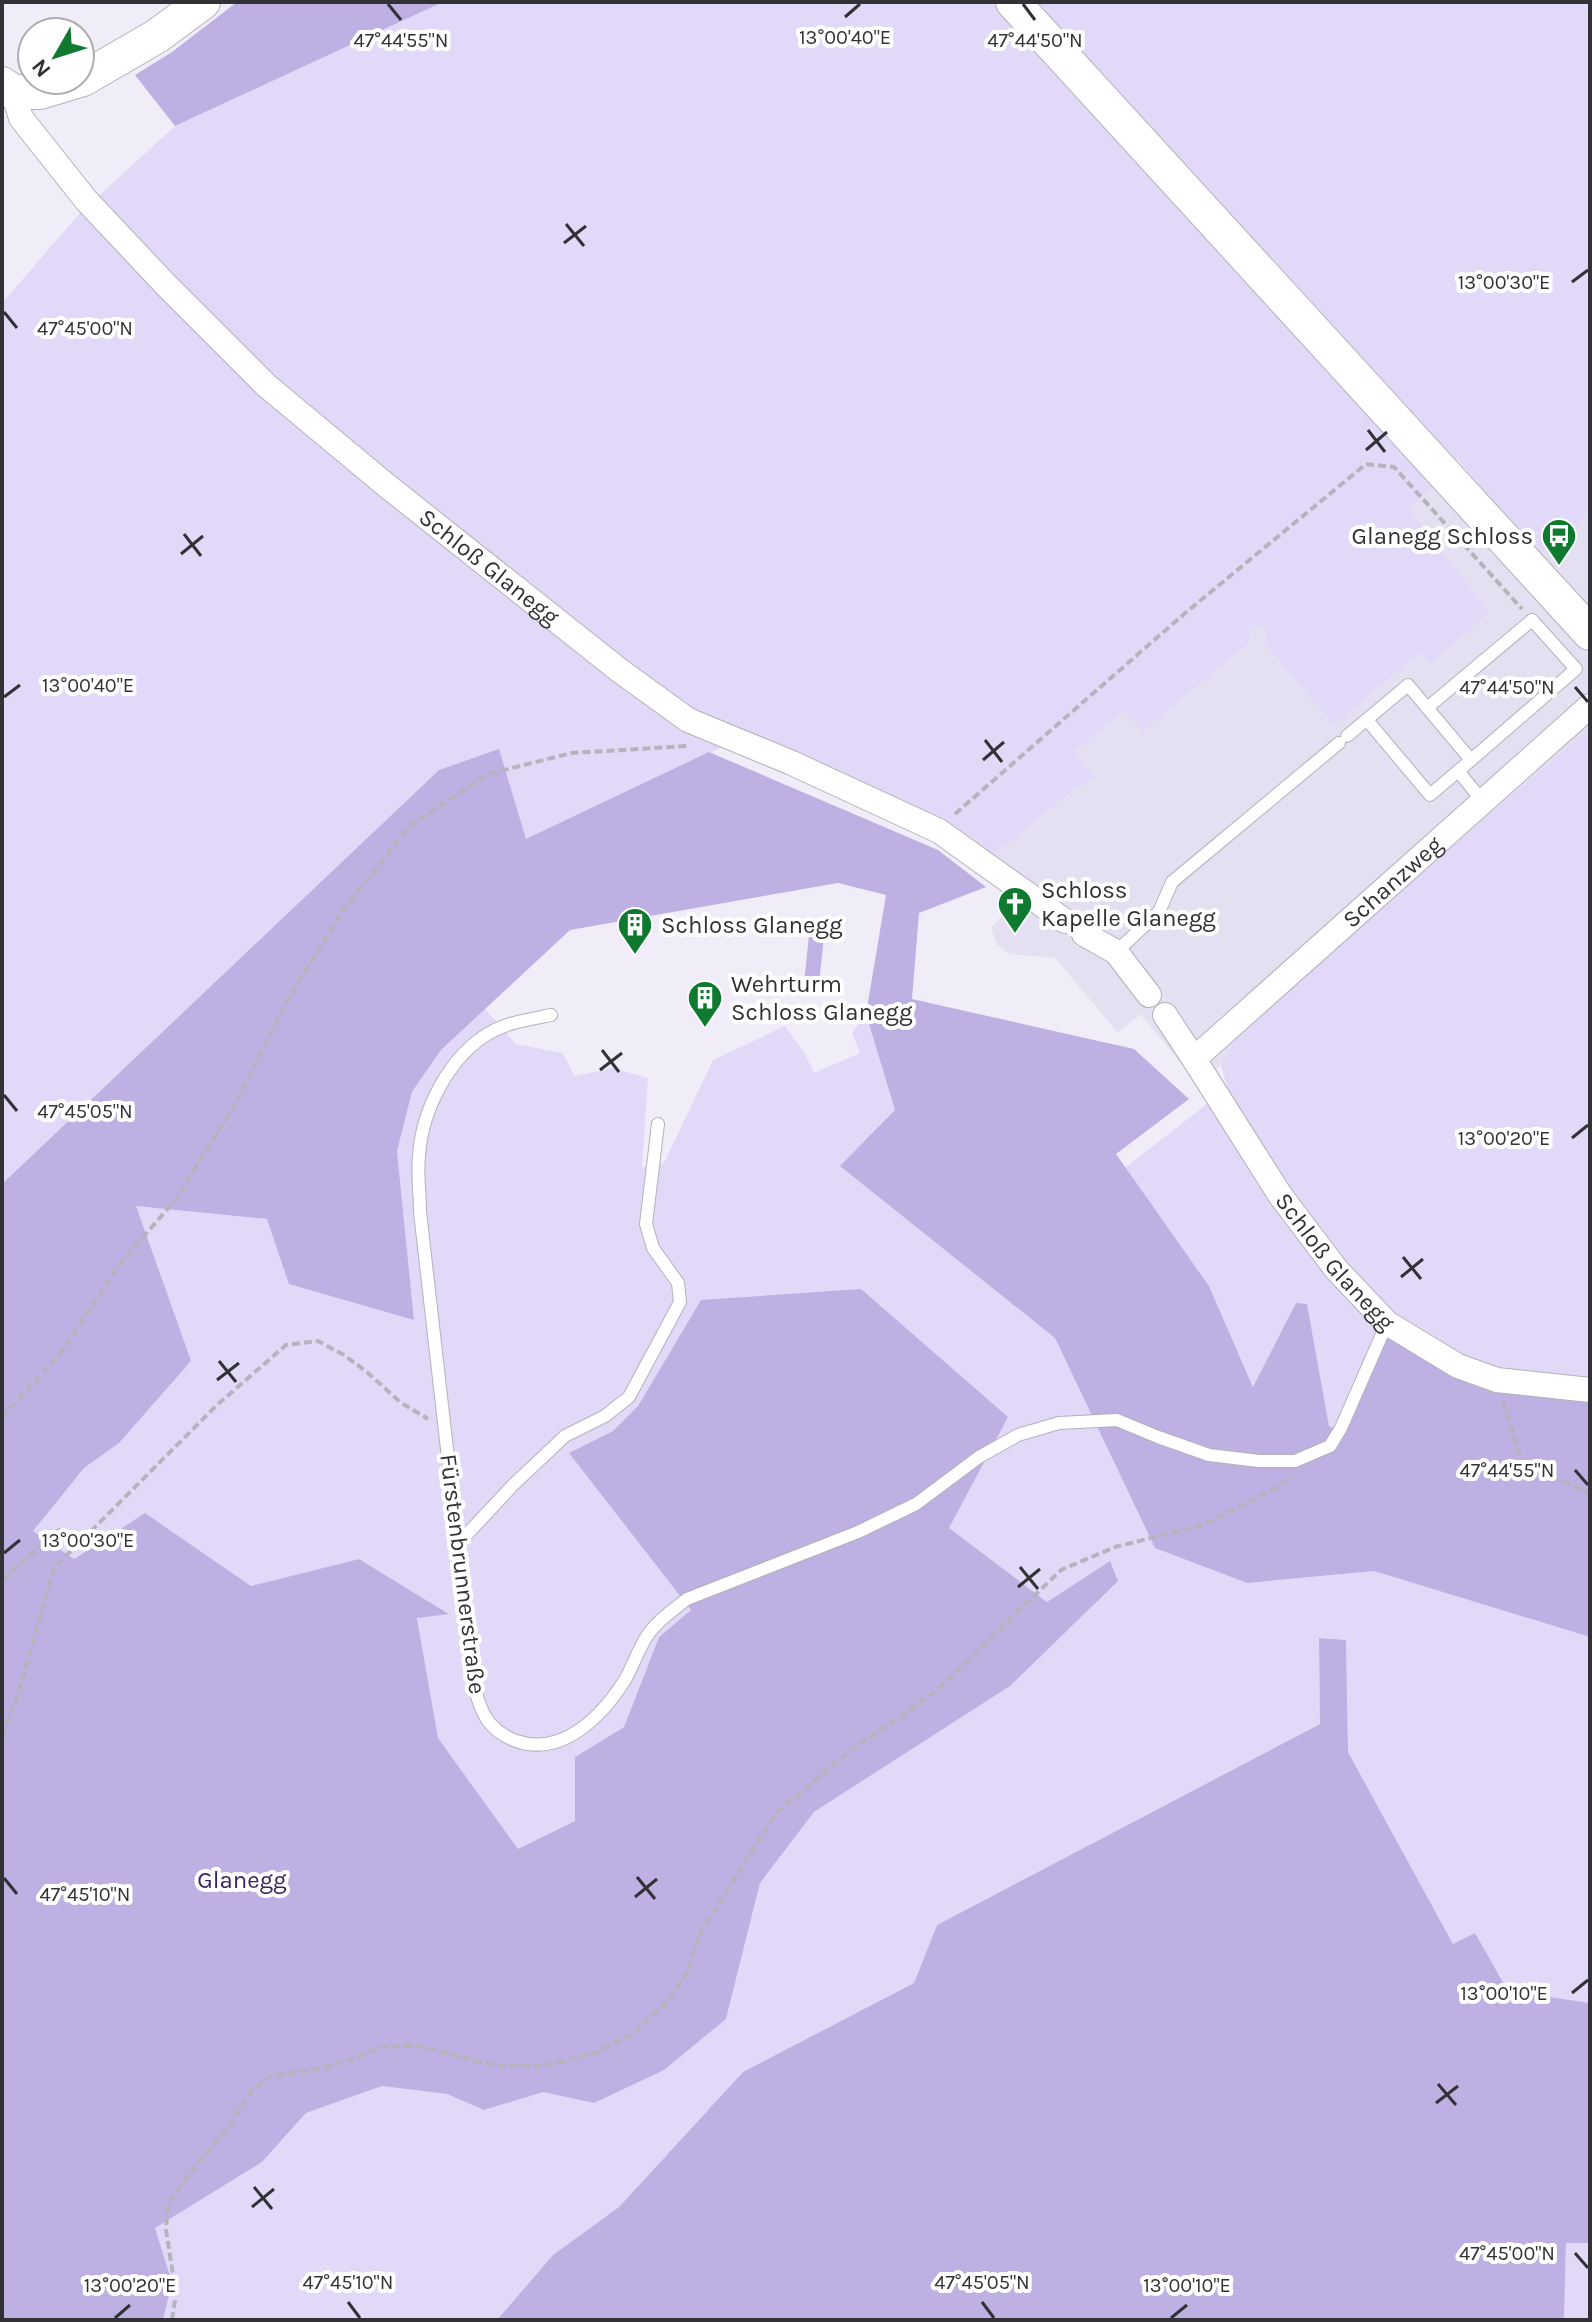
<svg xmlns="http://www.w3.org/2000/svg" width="1592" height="2322" font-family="Karla,sans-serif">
<rect width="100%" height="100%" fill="#f0edf8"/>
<g fill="#e4e0f2">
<path d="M1434 486 1590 654V728L1242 1025 1221 1065 1198 1085 1141 1014 1118 1033 1055 958 1009 954 997 945 991 928 1017 899 993 856 1067 795 1093 777 1073 753 1124 711 1141 731 1249 625Z"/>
<path d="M1590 513V608L1539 555Z"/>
</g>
<g fill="#e2d9f9">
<path d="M443 2H1590V513L1539 555 1457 459 1434 486 1408 508 1489 612 1431 664 1419 652 1334 725 1265 644 1266 627 1250 625 1248 643 1142 732 1124 711 1074 752 1094 777 1067 795 993 856 749 734 526 840 439 770 2 1184V303L81 212 175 126Z"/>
<path d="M1590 728V1383L1504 1373 1449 1352 1384 1306 1329 1245 1235 1116 1221 1065 1242 1025Z"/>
<path d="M485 1009 516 1044 562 1053 575 1076 612 1068 648 1078 642 1167 664 1163 713 1060 785 1026 805 1054 814 1073 860 1053 852 1033 866 1014 895 1110 841 1166 1055 1338 1155 1548 1247 1583 1374 1571 1590 1637V2003L1508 1991 1475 1933 1453 1944 1348 1752 1346 1640 1319 1638 1320 1724 937 1925 914 1983 743 2072 619 2207 553 2255 497 2320H163L172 2281 155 2228 262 2162 306 2113 382 2086 447 2094 484 2110 543 2092 594 2103 726 2019 760 1883 814 1812 1010 1686 1110 1561 1047 1602 948 1528 701 1300 638 1406 613 1431 570 1453 691 1610 659 1637 624 1727 575 1757V1821L518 1850 438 1738 417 1617 448 1613 359 1559 251 1586 145 1513 73 1559 32 1531 84 1468 119 1443 136 1206 267 1219 414 1320 397 1151 412 1092 441 1050Z"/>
<path d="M1208 1103 1249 1168 1320 1263 1389 1333 1347 1433 1329 1426 1307 1304 1296 1303 1254 1388 1209 1286 1125 1168Z"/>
<path d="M1566 2243H1590V2320H1564Z"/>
</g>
<g fill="#beb0e2">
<path d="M237 2H443L175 126 135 75 172 52Z"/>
<path d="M499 749 526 839 709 752 938 850 986 887 919 913 912 999 1134 1049 1189 1099 1116 1154 1209 1286 1253 1387 1296 1303 1307 1304 1329 1426 1346 1433 1389 1333 1590 1400V1637L1374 1571 1247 1583 1155 1548 1055 1338 840 1166 895 1110 866 1014 886 895 838 883 570 930 441 1050 412 1092 397 1151 414 1320 289 1284 267 1219 136 1206 191 1361 119 1443 84 1468 33 1531 74 1559 145 1513 251 1586 359 1559 449 1614 417 1618 438 1738 518 1849 575 1821V1757L624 1727 659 1637 691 1610 569 1453 613 1431 638 1406 701 1300 861 1289 1008 1417 949 1528 1047 1602 1110 1561 1118 1581 1010 1686 814 1812 760 1883 726 2019 664 2070 594 2103 543 2092 484 2110 447 2094 382 2086 306 2113 262 2162 155 2228 172 2282 163 2320H2V1184L439 770Z"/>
<path d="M1319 1638 1346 1640 1348 1752 1453 1944 1475 1933 1508 1991 1590 2003V2243H1566L1564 2320H497L553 2255 619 2207 743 2072 914 1983 937 1925 1320 1724Z"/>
</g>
<path fill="#bfb1e3" d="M810 925 825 927 819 984 804 983Z"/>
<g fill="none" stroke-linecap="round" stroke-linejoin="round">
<defs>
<g id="lane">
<path d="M1427 708 1532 620 1576 669 1471 760"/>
<path d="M1347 736 1408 685 1471 760 1430 795 1367 720"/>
<path d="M1458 771 1476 793"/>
<path d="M1116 952 1159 912 1172 882 1339 743"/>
<path d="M551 1015C531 1019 509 1022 491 1032 450 1055 422 1109 419 1156 417 1174 420 1193 420 1212L474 1686C481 1713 488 1730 516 1741 563 1757 602 1716 625 1680 633 1666 638 1650 647 1636 657 1621 673 1610 687 1599L858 1532 916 1504 979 1457 1018 1435 1059 1423 1117 1420 1158 1437 1209 1455 1259 1461H1295L1330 1446 1341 1428 1387 1323"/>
<path d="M457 1545 513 1485 565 1436 605 1416 629 1397 680 1302 678 1283 653 1248 646 1224 658 1124"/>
</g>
<g id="street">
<path id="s1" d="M13 92 21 118 86 200 165 284 267 386 386 485 619 670 688 720 792 763 939 831 1065 921"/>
<path d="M1084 934 1116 952 1149 995"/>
<path id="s2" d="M1165 1015 1194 1059 1280 1195 1336 1269 1387 1323 1458 1366 1497 1380 1590 1390"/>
<path id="s3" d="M1194 1059 1590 706"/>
</g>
<g id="secondary">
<path d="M1013 2 1590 633"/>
<path d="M2 84 13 92H40L83 79 157 36 203 2"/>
</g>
</defs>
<use href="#lane" stroke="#b3b1bb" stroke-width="14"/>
<use href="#street" stroke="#b3b1bb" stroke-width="26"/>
<use href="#secondary" stroke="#b3b1bb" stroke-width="36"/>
<g stroke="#b5b3bc" stroke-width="4" stroke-dasharray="8 4" stroke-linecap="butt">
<path d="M955 814 1184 614 1366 464 1394 467 1522 609"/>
<path d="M1503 1402 1522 1463 1590 1494"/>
<path d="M2 1417 58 1357 120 1264 176 1199 237 1101 288 999 344 909 410 826 488 774 572 753 688 746"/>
<path d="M2 1580 59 1530 83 1538"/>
<path d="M2 1736 17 1697 54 1568 217 1405 286 1345 318 1341 344 1355 367 1372 400 1402 428 1419"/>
<path d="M172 2320 176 2294 166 2230 168 2204 187 2177 230 2125 251 2092 270 2076 324 2068 355 2058 383 2047 415 2045 489 2064 513 2066 547 2065 599 2052 633 2033 668 2001 688 1971 699 1935 776 1813 857 1745 907 1713 940 1687 1061 1570 1115 1547 1203 1525 1278 1487 1292 1477"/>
</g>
<use href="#lane" stroke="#fff" stroke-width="12"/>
<use href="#street" stroke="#fff" stroke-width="24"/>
<use href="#secondary" stroke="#fff" stroke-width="34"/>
</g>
<path fill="none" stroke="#323135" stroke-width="3" d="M388 4 401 20M1023 4 1035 20M845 17 860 4M566 224 584 246M564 243 586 226M1572 282 1588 270M4 312 17 328M1368 430 1385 452M1366 450 1387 432M184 534 201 556M181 554 203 536M1575 687 1588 702M4 697 20 685M985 740 1002 762M983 760 1004 742M602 1050 619 1072M600 1070 622 1053M4 1095 17 1111M1572 1138 1588 1125M1403 1257 1421 1279M1401 1277 1423 1259M219 1361 236 1382M217 1380 239 1363M1575 1470 1588 1485M4 1553 20 1540M1020 1567 1038 1589M1018 1587 1040 1569M637 1877 655 1899M4 1878 17 1894M635 1897 657 1879M1572 1993 1588 1980M1438 2084 1456 2105M1436 2103 1458 2086M254 2187 272 2209M252 2207 274 2189M1575 2253 1588 2268M348 2302 360 2318M982 2302 994 2318M115 2318 130 2305M1171 2318 1187 2305"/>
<defs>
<symbol id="bus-pin" viewBox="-11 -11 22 30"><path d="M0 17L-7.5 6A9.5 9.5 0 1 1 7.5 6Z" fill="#0f7a2f" stroke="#fff"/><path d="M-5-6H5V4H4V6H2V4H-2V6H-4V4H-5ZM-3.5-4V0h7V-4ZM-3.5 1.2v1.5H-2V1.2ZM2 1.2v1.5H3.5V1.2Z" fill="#fff"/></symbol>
<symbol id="church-pin" viewBox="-11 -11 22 30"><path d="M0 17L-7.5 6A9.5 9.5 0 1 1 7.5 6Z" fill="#0f7a2f" stroke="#fff"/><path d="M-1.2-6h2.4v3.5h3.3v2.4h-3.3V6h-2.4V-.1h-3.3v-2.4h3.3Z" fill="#fff"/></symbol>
<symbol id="building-pin" viewBox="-11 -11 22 30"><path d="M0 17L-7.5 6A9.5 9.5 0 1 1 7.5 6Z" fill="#0f7a2f" stroke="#fff"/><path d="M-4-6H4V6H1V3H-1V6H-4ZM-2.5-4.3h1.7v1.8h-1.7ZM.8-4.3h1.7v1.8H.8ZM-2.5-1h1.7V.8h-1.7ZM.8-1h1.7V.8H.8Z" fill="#fff"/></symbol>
</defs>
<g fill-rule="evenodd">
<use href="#bus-pin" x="1539" y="516" width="40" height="54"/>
<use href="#church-pin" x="995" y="884" width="40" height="54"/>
<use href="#building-pin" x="615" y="905" width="40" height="54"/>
<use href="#building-pin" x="685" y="978" width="40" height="54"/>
</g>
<g text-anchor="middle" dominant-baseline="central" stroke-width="8" stroke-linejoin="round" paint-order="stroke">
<g font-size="24" fill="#323135" stroke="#fff" text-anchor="start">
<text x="1533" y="536" text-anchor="end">Glanegg Schloss</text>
<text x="1041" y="890">Schloss<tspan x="1041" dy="28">Kapelle Glanegg</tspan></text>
<text x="661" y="925">Schloss Glanegg</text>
<text x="731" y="984">Wehrturm<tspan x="731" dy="28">Schloss Glanegg</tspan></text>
</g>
<g font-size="24" fill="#323135" stroke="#fff">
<text stroke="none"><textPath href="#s1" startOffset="678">Schloß Glanegg</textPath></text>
<text stroke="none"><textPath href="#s3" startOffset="266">Schanzweg</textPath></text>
<text stroke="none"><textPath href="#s2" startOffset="300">Schloß Glanegg</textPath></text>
<text transform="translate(463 1574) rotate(83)">Fürstenbrunnerstraße</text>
</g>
<g font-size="24" fill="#3b2561" stroke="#fff">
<text x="242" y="1880">Glanegg</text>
</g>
</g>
<g font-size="20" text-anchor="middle" fill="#323135" stroke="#fff" stroke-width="8" stroke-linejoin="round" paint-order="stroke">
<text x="845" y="44">13°00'40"E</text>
<text x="1035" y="47">47°44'50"N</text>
<text x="401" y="47">47°44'55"N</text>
<text x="1504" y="289">13°00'30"E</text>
<text x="85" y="335">47°45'00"N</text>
<text x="88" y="692">13°00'40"E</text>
<text x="1507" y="694">47°44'50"N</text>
<text x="85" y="1118">47°45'05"N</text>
<text x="1504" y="1145">13°00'20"E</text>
<text x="1507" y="1477">47°44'55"N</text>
<text x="88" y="1547">13°00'30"E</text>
<text x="85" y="1901">47°45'10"N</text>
<text x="1504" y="2000">13°00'10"E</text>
<text x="1507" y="2260">47°45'00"N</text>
<text x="348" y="2289">47°45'10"N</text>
<text x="982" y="2289">47°45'05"N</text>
<text x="130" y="2292">13°00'20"E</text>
<text x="1187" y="2292">13°00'10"E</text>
</g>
<rect width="1592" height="2322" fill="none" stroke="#323135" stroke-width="8"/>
<g transform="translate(56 56) rotate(231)"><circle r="38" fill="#ffffff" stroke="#adadae" stroke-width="2"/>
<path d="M0-6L14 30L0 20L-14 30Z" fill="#0f7a2f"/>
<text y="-12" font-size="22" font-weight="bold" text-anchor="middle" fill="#323135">N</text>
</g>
</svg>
